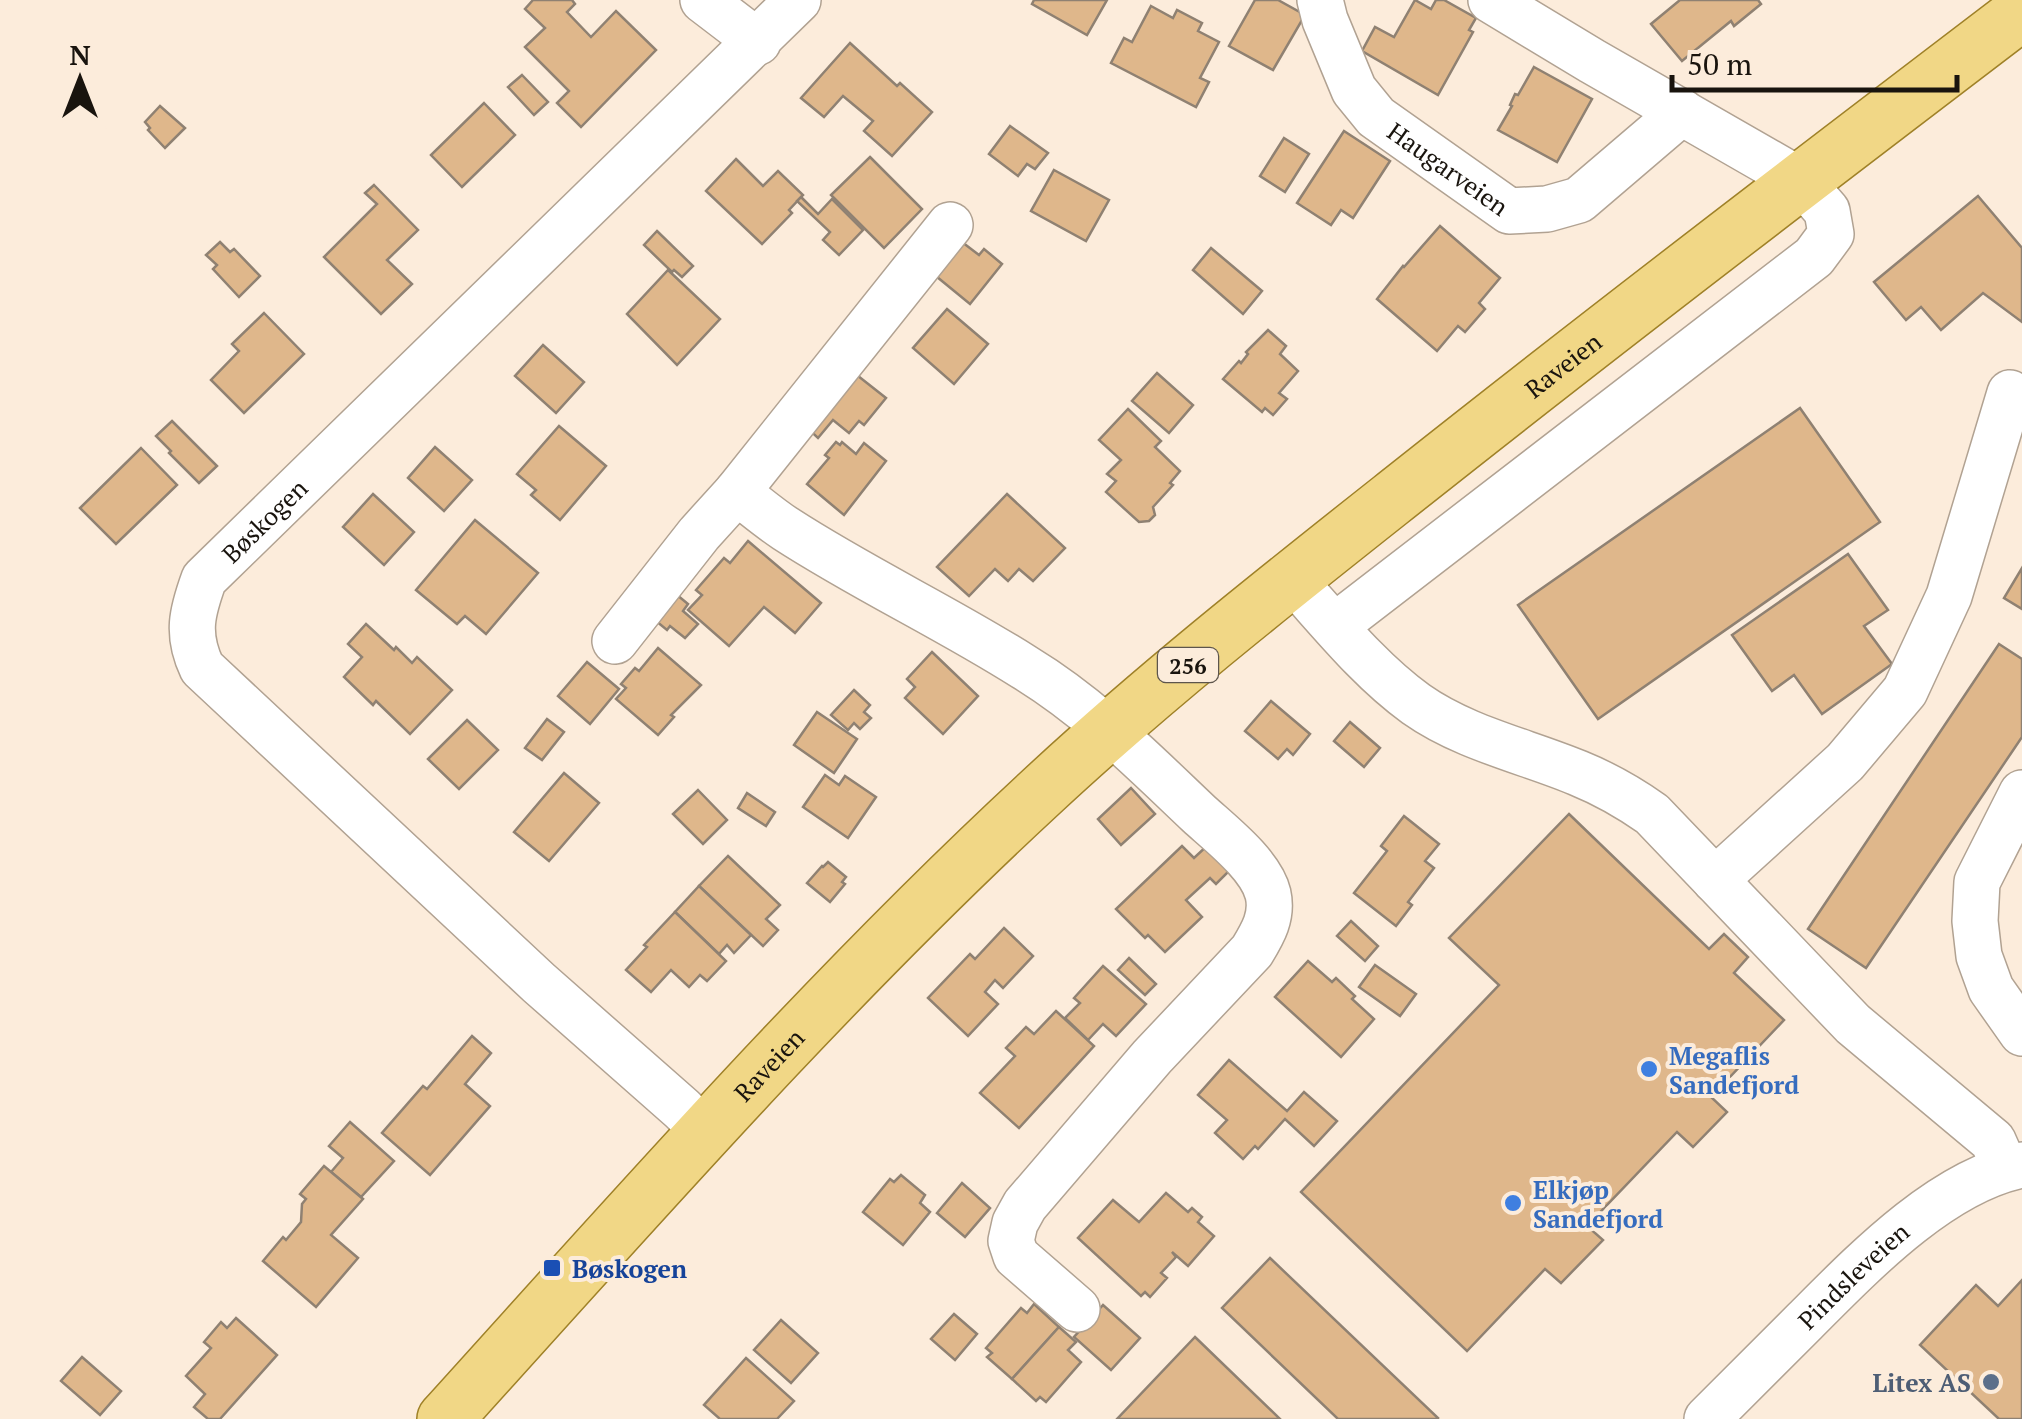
<svg xmlns="http://www.w3.org/2000/svg" width="2022" height="1419" font-family="'PT Serif',serif">
<rect width="100%" height="100%" fill="#fcecdb"/>
<g fill="#dfb78b" stroke="#8f8172" stroke-width="2.5">
<path d="M533 0H572L575 4 567 12 591 37 616 11 656 50 581 127 557 103 569 91 525 47 545 28 525 9Z"/>
<path d="M1034 0H1107L1087 35 1032 4Z"/>
<path d="M1255 0H1278L1305 15 1273 70 1229 46Z"/>
<path d="M1415 0 1431 9 1436 0H1444L1476 18 1469 30 1473 32 1438 95 1362 51 1375 27 1394 37Z"/>
<path d="M1680 0H1758L1761 4 1734 26 1731 21 1682 61 1651 24Z"/>
<path d="M1151 6 1173 18 1177 10 1202 23 1198 31 1219 42 1200 78 1209 82 1196 107 1111 63 1124 38 1132 42Z"/>
<path d="M850 43 897 86 900 83 932 112 892 156 864 131 873 121 843 96 824 117 801 98Z"/>
<path d="M1534 67 1592 99 1557 162 1498 130 1512 106 1510 105 1515 94 1518 95Z"/>
<path d="M522 75 548 102 534 115 508 87Z"/>
<path d="M484 103 515 135 462 187 431 155Z"/>
<path d="M160 106 185 128 165 148 148 130 150 128 145 122Z"/>
<path d="M1010 126 1048 153 1035 169 1027 164 1018 176 989 154Z"/>
<path d="M1344 131 1390 161 1353 218 1341 210 1331 225 1297 203Z"/>
<path d="M1284 138 1309 154 1285 192 1260 176Z"/>
<path d="M870 157 922 209 884 248 831 195Z"/>
<path d="M736 159 763 186 778 171 803 195 789 210 792 213 762 244 706 191Z"/>
<path d="M1054 170 1109 200 1086 241 1031 211Z"/>
<path d="M374 185 418 230 387 260 412 284 381 314 324 257 377 204 365 193Z"/>
<path d="M1978 196 2022 248V322L1983 293 1941 330 1921 307 1906 320 1874 282Z"/>
<path d="M801 197 818 214 832 199 863 230 839 255 823 240 830 232 797 201Z"/>
<path d="M1440 226 1500 278 1479 303 1485 309 1465 332 1458 326 1437 351 1377 299 1403 266 1404 267Z"/>
<path d="M657 231 693 266 682 277 674 270 672 272 644 245Z"/>
<path d="M958 239 979 255 984 249 1002 264 970 304 931 272Z"/>
<path d="M220 242 230 252 234 249 260 276 239 297 213 269 217 265 206 255Z"/>
<path d="M1211 248 1262 291 1243 314 1193 270Z"/>
<path d="M668 270 720 319 677 365 627 314Z"/>
<path d="M947 309 988 344 954 384 913 348Z"/>
<path d="M264 313 304 354 244 413 211 380 239 351 232 344Z"/>
<path d="M1268 330 1286 346 1280 354 1298 371 1279 393 1287 399 1273 415 1265 408 1262 412 1223 379 1239 361 1241 363 1248 354 1246 352Z"/>
<path d="M543 345 584 382 556 413 515 376Z"/>
<path d="M853 372 886 398 864 425 859 421 849 433 833 420 818 438 803 424Z"/>
<path d="M1157 373 1193 405 1169 433 1132 401Z"/>
<path d="M1800 408 1880 522 1598 719 1518 605Z"/>
<path d="M1128 409 1161 441 1155 447 1180 471 1170 483 1173 485 1153 507 1155 515 1149 521 1139 522 1106 492 1116 481 1107 474 1121 460 1099 440Z"/>
<path d="M172 421 217 466 199 483 169 453 171 451 156 436Z"/>
<path d="M559 426 606 466 560 520 531 495 536 490 517 474Z"/>
<path d="M836 442 840 445 842 442 856 454 864 443 886 461 844 515 807 484 829 458 825 455Z"/>
<path d="M435 447 472 480 444 511 408 478Z"/>
<path d="M141 448 177 485 116 544 80 508Z"/>
<path d="M373 494 414 532 384 565 343 527Z"/>
<path d="M1007 494 1065 548 1033 581 1019 569 1008 581 995 569 969 596 937 567Z"/>
<path d="M475 520 538 573 486 634 465 616 457 624 416 590Z"/>
<path d="M748 541 821 603 795 633 764 607 729 646 688 610 702 595 696 590 724 558 730 563Z"/>
<path d="M1848 554 1888 610 1864 626 1892 664 1822 714 1794 675 1772 691 1732 635Z"/>
<path d="M2022 568V609L2004 598Z"/>
<path d="M671 590 688 604 683 611 698 624 685 638 670 626 667 630 650 616Z"/>
<path d="M366 624 394 650 396 647 412 663 417 657 452 690 410 734 376 701 373 705 344 677 362 657 348 644Z"/>
<path d="M1999 644 2022 659V737L1866 968 1808 929Z"/>
<path d="M658 648 701 685 671 715 674 717 658 735 616 699 626 688 621 684 635 668 639 671Z"/>
<path d="M932 652 978 696 943 734 905 698 915 687 907 679Z"/>
<path d="M587 662 619 689 590 724 558 696Z"/>
<path d="M854 690 870 705 864 712 871 718 860 729 854 723 848 730 831 715Z"/>
<path d="M1271 701 1310 734 1293 755 1287 749 1278 759 1245 731Z"/>
<path d="M817 712 857 739 834 773 794 745Z"/>
<path d="M547 719 564 732 542 760 525 748Z"/>
<path d="M467 720 498 750 459 789 428 759Z"/>
<path d="M1350 722 1380 748 1364 767 1334 741Z"/>
<path d="M564 773 599 803 549 861 514 832Z"/>
<path d="M825 775 839 785 845 776 876 797 848 838 803 807Z"/>
<path d="M1131 788 1155 814 1121 845 1098 819Z"/>
<path d="M698 790 727 820 703 844 673 814Z"/>
<path d="M747 793 775 812 766 826 738 808Z"/>
<path d="M1569 814 1709 949 1724 934 1748 957 1734 973 1784 1020 1711 1097 1727 1112 1693 1147 1677 1132 1587 1226 1603 1240 1561 1283 1545 1269 1467 1351 1301 1192 1499 985 1449 938Z"/>
<path d="M1404 816 1439 844 1425 861 1434 868 1408 902 1412 905 1396 926 1354 893 1387 851 1381 846Z"/>
<path d="M1210 843 1233 867 1216 884 1210 878 1186 900 1202 917 1165 952 1148 935 1145 938 1116 909 1182 846 1194 858Z"/>
<path d="M728 856 780 905 766 919 778 930 763 946 699 886Z"/>
<path d="M828 862 846 877 842 882 845 884 830 902 807 883 822 866 823 867Z"/>
<path d="M699 886 751 935 734 953 727 945 719 954 675 912Z"/>
<path d="M675 912 726 961 707 981 700 975 689 987 671 970 651 992 626 970 647 947 644 945Z"/>
<path d="M1351 921 1378 946 1365 961 1337 936Z"/>
<path d="M1004 928 1033 956 1003 988 995 980 985 992 998 1004 968 1036 928 998 970 954 975 959Z"/>
<path d="M1129 958 1156 984 1145 995 1118 970Z"/>
<path d="M1308 961 1332 982 1336 978 1355 996 1352 999 1374 1019 1341 1057 1275 997Z"/>
<path d="M1375 965 1416 994 1400 1016 1359 987Z"/>
<path d="M1103 966 1146 1004 1116 1036 1103 1024 1088 1040 1065 1018 1080 1003 1074 998Z"/>
<path d="M1056 1011 1094 1046 1019 1128 980 1093 1015 1056 1006 1048 1026 1027 1034 1034Z"/>
<path d="M472 1036 491 1053 465 1084 490 1106 430 1175 382 1133 423 1086 427 1089Z"/>
<path d="M1229 1060 1287 1111 1304 1092 1337 1121 1314 1146 1285 1119 1258 1149 1255 1146 1243 1159 1215 1133 1227 1120 1198 1095Z"/>
<path d="M350 1122 394 1161 361 1197 331 1172 343 1158 329 1146Z"/>
<path d="M324 1166 363 1199 331 1235 358 1258 316 1307 263 1261 283 1237 286 1240 301 1222 302 1204 306 1199 300 1194Z"/>
<path d="M901 1175 925 1195 920 1203 930 1212 903 1245 863 1212 890 1179 894 1182Z"/>
<path d="M962 1183 990 1208 965 1237 937 1213Z"/>
<path d="M1166 1193 1188 1212 1192 1208 1202 1217 1198 1222 1214 1236 1188 1266 1172 1252 1176 1257 1161 1273 1167 1278 1150 1297 1145 1292 1141 1296 1078 1238 1113 1200 1139 1222Z"/>
<path d="M1270 1258 1438 1418 1437 1419H1338L1222 1308Z"/>
<path d="M2022 1280V1419H1999L1920 1345 1976 1285 1998 1306Z"/>
<path d="M1034 1304 1059 1327 1012 1379 987 1357 992 1353 986 1348 1021 1308 1027 1313Z"/>
<path d="M1103 1305 1140 1338 1111 1370 1074 1337Z"/>
<path d="M954 1314 977 1334 955 1360 931 1339Z"/>
<path d="M236 1318 277 1355 220 1419H208L194 1407 205 1394 186 1376 211 1348 204 1342 221 1322 227 1328Z"/>
<path d="M781 1320 818 1353 791 1383 754 1350Z"/>
<path d="M1059 1327 1076 1342 1068 1350 1081 1362 1046 1402 1040 1397 1036 1401 1012 1379Z"/>
<path d="M1195 1337 1280 1419H1117Z"/>
<path d="M82 1357 121 1391 100 1415 61 1381Z"/>
<path d="M746 1358 794 1401 777 1419H720L704 1405Z"/>
</g>
<g fill="none" stroke-linecap="round" stroke-linejoin="round">
<defs>
<g id="minor">
<path d="M703 0 758 42"/>
<path id="s1" d="M1320 0 1325 20 1354 90 1376 117 1509 211 1547 209 1579 200 1682 112"/>
<path d="M950 225 737 492C753 504 769 518 786 529 863 579 947 618 1024 667 1090 707 1143 761 1199 814 1221 834 1261 865 1268 894 1273 916 1263 933 1252 951L1152 1057 1025 1205 1015 1223 1011 1241 1016 1256 1077 1309"/>
<path d="M1292 579C1331 622 1369 670 1416 704 1464 738 1525 751 1578 773 1605 784 1628 797 1652 814L1853 1024 1993 1141 2005 1168"/>
<path d="M1335 626 1814 257 1831 234 1827 211 1801 181 1592 61 1491 0"/>
<path d="M615 641 699 534 737 492"/>
<path d="M2022 793 1977 882 1975 921 1979 956 1991 989 2022 1033"/>
<path d="M1715 880 1845 762 1905 691 1949 596 2010 393"/>
<path id="s2" d="M706 1133 682 1109 539 983 202 668C186 634 192 612 204 579L798 0"/>
<path id="s3" d="M1707 1419C1740 1386 1773 1353 1805 1321 1862 1264 1941 1181 2022 1165"/>
</g>
<g id="major">
<path id="s4" d="M445 1419C638 1206 828 989 1039 794 1156 685 1282 586 1407 487 1610 326 1816 169 2022 12"/>
</g>
</defs>
<use href="#minor" stroke="#b1a292" stroke-width="48"/>
<use href="#major" stroke="#9f8128" stroke-width="58"/>
<use href="#minor" stroke="#fff" stroke-width="45"/>
<use href="#major" stroke="#f1d786" stroke-width="55"/>
</g>
<g fill="#3f7fe0" stroke="#fcecdb" stroke-width="4">
<circle cx="1649" cy="1069" r="10"/>
<circle cx="1513" cy="1203" r="10"/>
</g>
<rect fill="#1a4fb4" stroke="#fcecdb" stroke-width="4" x="542" y="1258" width="20" height="20" rx="5"/>
<circle fill="#5c6f8a" stroke="#fcecdb" stroke-width="4" cx="1991" cy="1382" r="10"/>
<g text-anchor="middle" dominant-baseline="central" stroke-width="8" stroke-linejoin="round" paint-order="stroke">
<rect fill="#fcecdb" stroke="#5d554c" stroke-width="2.5" x="1158" y="648" width="60" height="34" rx="8"/>
<g font-size="22" font-weight="bold" fill="#19140e">
<text x="1188" y="665">256</text>
</g>
<g font-size="25" fill="#19140e" stroke="#fcecdb">
<text stroke="none"><textPath href="#s1" startOffset="220">Haugarveien</textPath></text>
<text stroke="none"><textPath href="#s4" startOffset="1540">Raveien</textPath></text>
<text stroke="none"><textPath href="#s2" startOffset="862">Bøskogen</textPath></text>
<text stroke="none"><textPath href="#s4" startOffset="480">Raveien</textPath></text>
<text stroke="none"><textPath href="#s3" startOffset="205">Pindsleveien</textPath></text>
</g>
<g font-size="25" font-weight="bold" fill="#366cbe" stroke="#fcecdb" text-anchor="start">
<text x="1669" y="1055">Megaflis<tspan x="1669" dy="29">Sandefjord</tspan></text>
<text x="1533" y="1189">Elkjøp<tspan x="1533" dy="29">Sandefjord</tspan></text>
</g>
<g font-size="25" font-weight="bold" fill="#164399" stroke="#fcecdb" text-anchor="start">
<text x="572" y="1268">Bøskogen</text>
</g>
<g font-size="25" font-weight="bold" fill="#4e5e75" stroke="#fcecdb" text-anchor="end">
<text x="1971" y="1382">Litex AS</text>
</g>
</g>
<g transform="translate(80 80)" stroke="#fcecdb" stroke-width="8" paint-order="stroke">
<path d="M0-8L18 38L0 25L-18 38Z" fill="#19140e"/>
<text y="-15" font-size="28" font-weight="bold" text-anchor="middle" fill="#19140e">N</text>
</g>
<path d="M1672 75v15h285v-15" fill="none" stroke="#19140e" stroke-width="5"/>
<text x="1687" y="75" font-size="30" fill="#19140e" stroke="#fcecdb" stroke-width="8" paint-order="stroke">50 m</text>
</svg>
